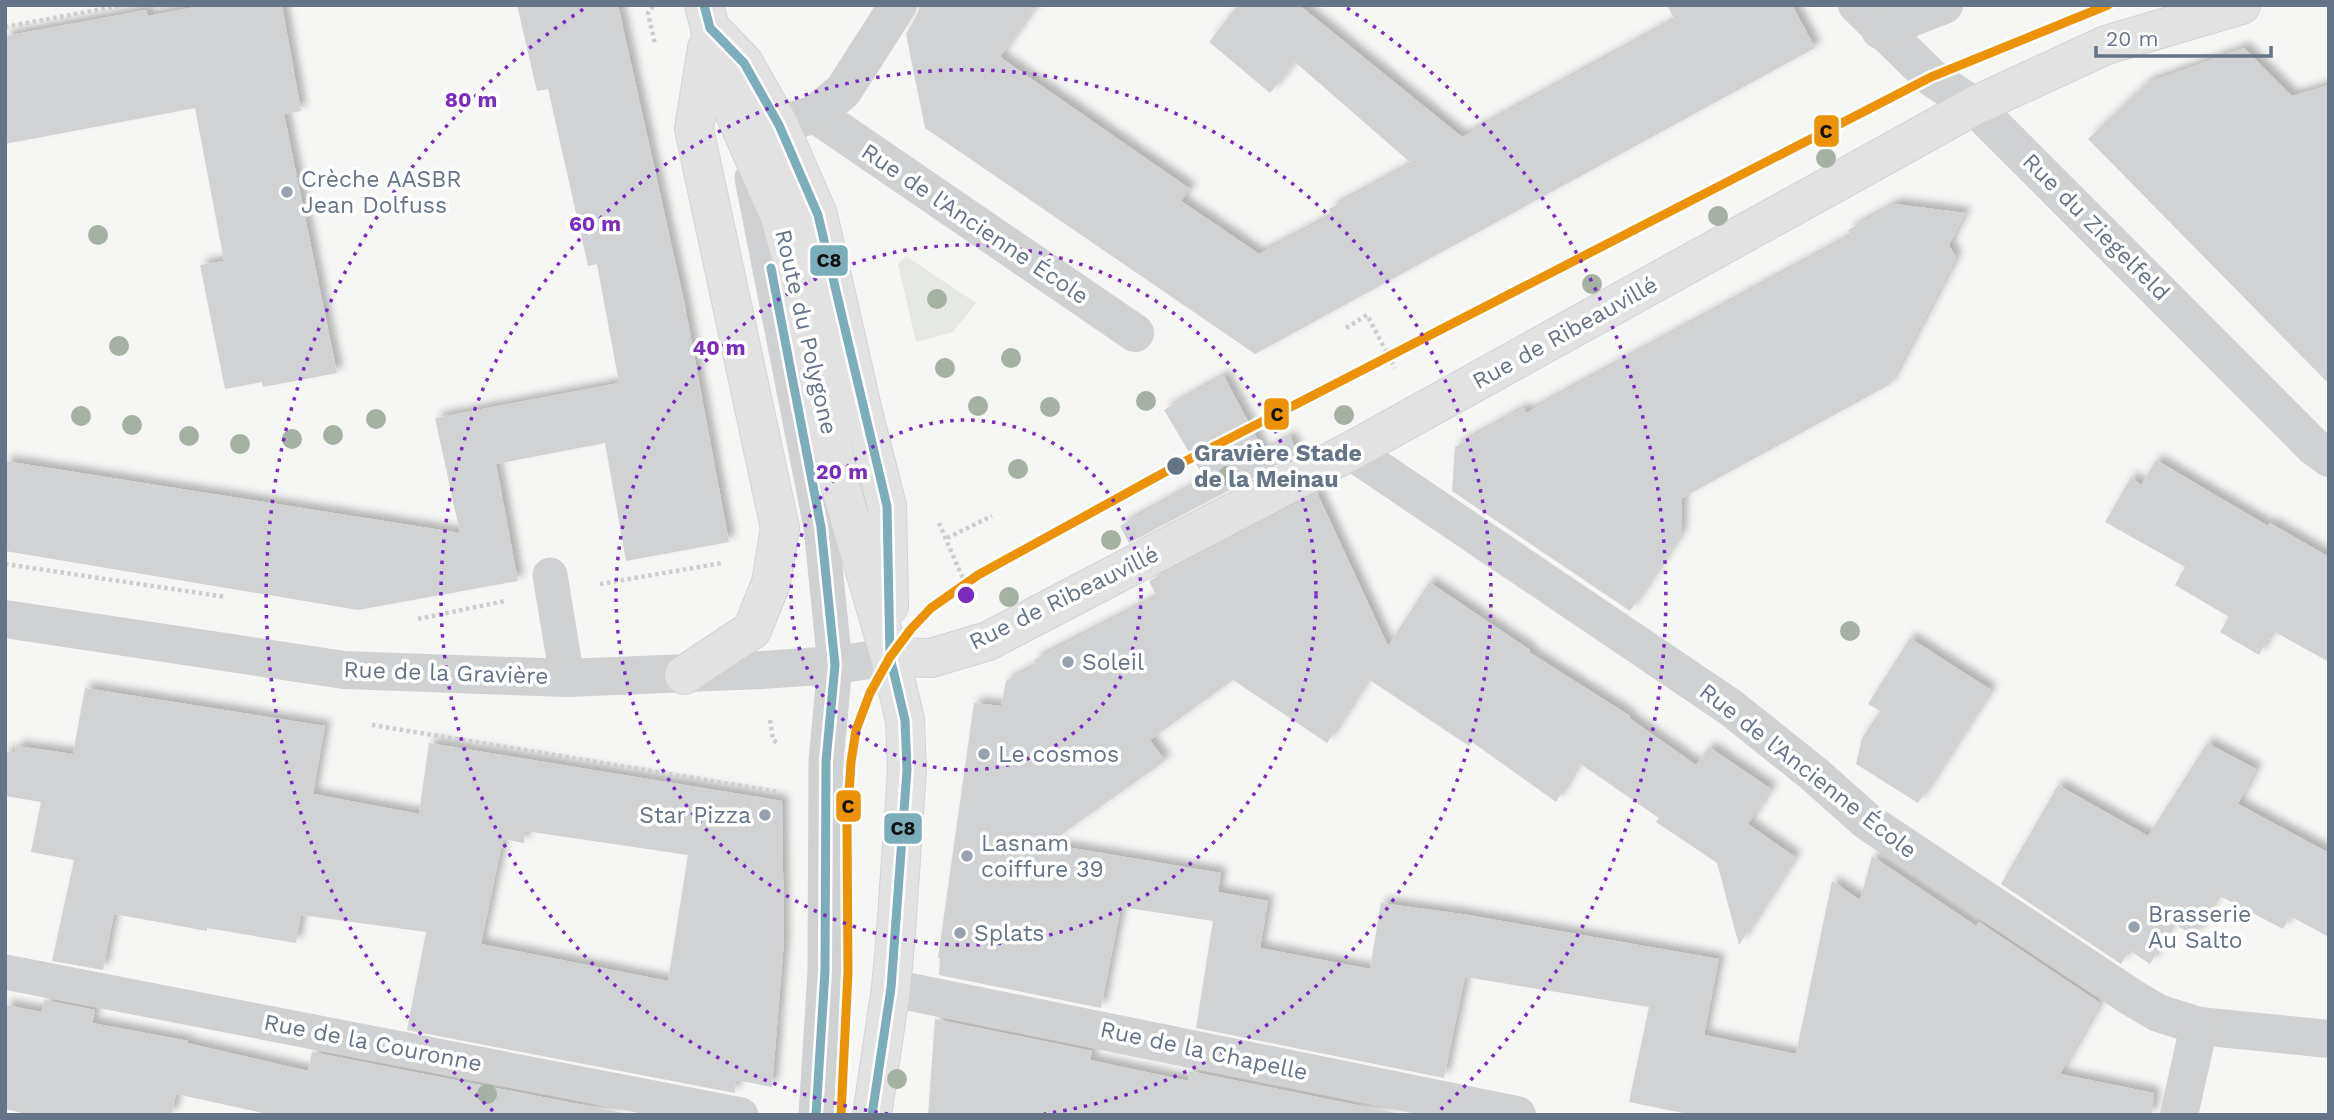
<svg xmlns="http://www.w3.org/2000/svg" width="2334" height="1120" font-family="'Work Sans',sans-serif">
<defs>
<filter id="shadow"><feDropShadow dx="6" dy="-6" stdDeviation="3.5" flood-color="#0004"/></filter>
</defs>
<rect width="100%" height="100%" fill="#f6f6f5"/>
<path fill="#e6e9e3" d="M906 256 976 303 953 332 916 342 898 264Z"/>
<g fill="#d1d2d3" fill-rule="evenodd" filter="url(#shadow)">
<path d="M206 5H282L301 111 284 114 337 373 263 387 262 382 225 389 200 265 224 261 195 108 5 144V36L146 10 148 16Z"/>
<path d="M517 5H618L684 301 729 542 626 561 605 443 496 464 518 581 358 610 5 551V461L460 533 435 418 619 383 597 264 588 266 548 89 537 91Z"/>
<path d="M920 5H1036L1000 57 1190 189 1181 201 1259 254 1332 216 1329 209 1412 164 1295 62 1270 93 1209 42 1238 5H1299L1462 137 1675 20 1667 5H1792L1815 48 1255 354 925 128 906 34 916 17Z"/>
<path d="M2244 48 2292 96 2329 85V384L2088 139 2147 83Z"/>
<path d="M1895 204 1965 213 1949 245 1956 258 1889 385 1682 498 1681 534 1630 611 1452 491 1455 447 1524 408 1526 413 1851 236 1848 230Z"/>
<path d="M1224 376 1264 452 1290 436 1298 454 1129 543 1120 526 1205 479 1164 410Z"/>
<path d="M2156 460 2268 526 2270 523 2329 557V662L2275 632 2271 640 2268 638 2259 655 2220 632 2229 617 2175 585 2185 567 2105 522 2131 477 2141 485Z"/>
<path d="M1317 493 1388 646 1429 582 1530 650 1529 652 1630 716 1629 718 1696 765 1709 747 1771 789 1748 824 1795 857 1739 945 1717 863 1656 822 1659 818 1579 763 1556 802 1472 742 1469 746 1368 679 1327 743 1233 680 1150 740 1165 761 1048 844 1221 873 1218 892 1268 901 1260 948 1370 969 1381 903 1462 914 1719 959 1704 1035 1796 1054 1832 881 1860 900 1872 856 1976 926 1979 922 2100 1003 2060 1074 2154 1093 2152 1115H1693L1663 1109 1629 1102 1649 1007 1465 977 1444 1078 1196 1028 1213 921 1121 907 1101 1008 939 975 940 958H938L974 703 1001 706 1006 681 1036 666 1034 660 1157 597 1149 581Z"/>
<path d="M1910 638 1991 690 1918 803 1856 764 1862 738 1880 711 1868 704Z"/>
<path d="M85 688 325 726 313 794 419 814 429 743 782 801 784 941 772 1087 736 1080 735 1093 407 1030 426 932 301 915 296 943 207 928V931L114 914 103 970 52 961 74 860 31 852 41 802 5 796V751L15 753 16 746 73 754ZM525 831 688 855 668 981 481 944 503 839 524 843Z"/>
<path d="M2207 743 2256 769 2238 804 2329 853V937L2290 916 2283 929 2218 895 2195 936 2173 923 2150 964 2129 950 2121 964 2001 884 2058 785 2148 836Z"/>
<path d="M44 1000 95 1010 92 1023 188 1041 187 1043 308 1071 312 1052 634 1115H272L176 1094 172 1115H30L5 1109V1005L42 1012Z"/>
<path d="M935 1019 1092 1051 1090 1060 1188 1081 1189 1071 1406 1115H928Z"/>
</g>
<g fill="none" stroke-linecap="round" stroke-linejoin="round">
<defs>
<g id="secondary">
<path d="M704 5 710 28 713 64 780 217 804 302 840 485 890 657 905 720 907 770 896 932 891 988 872 1115"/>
<path d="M710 28 744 63 779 125 818 215 863 412 887 506 889 606"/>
<path d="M890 657 931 658 988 641 1351 451 1974 106 2106 45 2241 5"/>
<path d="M684 675 752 630 771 583 780 528 694 129 707 48"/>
</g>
</defs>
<use href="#secondary" stroke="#d1d3d5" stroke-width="40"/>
<g stroke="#cececf" stroke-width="4.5" stroke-dasharray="3.5 3.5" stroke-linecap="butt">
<path d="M653 6 648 13 655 44"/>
<path d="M5 27 124 5"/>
<path d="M1346 328 1367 315 1395 368"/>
<path d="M939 523 970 595"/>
<path d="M947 538 992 516"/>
<path d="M5 564 226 597"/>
<path d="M600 584 722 563"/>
<path d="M418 619 505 601"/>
<path d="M770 720 773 740 778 743"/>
<path d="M372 725 778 792"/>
</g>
<g stroke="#d0d1d2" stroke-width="35">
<path d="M752 178 821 527 835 665 826 761 825 971 816 1115"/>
<path d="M550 575 567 678"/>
<path d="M5 972 741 1115"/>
</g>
<g stroke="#d0d1d2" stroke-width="38">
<path d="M1857 5 1931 77 1974 106 2314 447 2329 458"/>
<path d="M1880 30 1944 5"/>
<path d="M815 114 1135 333"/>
<path d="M792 121 815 114 843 91 898 5"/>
<path d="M1351 451 1730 707 1814 774 1868 822 2131 997 2158 1013 2199 1026 2329 1039"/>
<path d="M5 619 344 670 567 678 761 670 835 665 890 657"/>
<path d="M891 988 1517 1115"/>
<path d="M2179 1115 2199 1026"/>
</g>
<use href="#secondary" stroke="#e2e2e3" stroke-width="38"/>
<defs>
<g id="bus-1">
<path d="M704 5 710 28 744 63 779 125 818 215 887 506 890 657 905 720 907 770 891 988 872 1115"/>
<path d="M771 268 821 527 835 665 826 761 825 971 816 1115"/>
</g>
</defs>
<use href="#bus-1" stroke="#fff" stroke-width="14"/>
<use href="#bus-1" stroke="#7caeba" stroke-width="9"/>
<defs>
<path id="tram-1" d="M841 1115 848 972 847 825 851 762 856 730 870 693 890 657 911 629 931 608 978 575 1176 466 1931 77 2108 5"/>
</defs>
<use href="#tram-1" stroke="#fff" stroke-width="14"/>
<use href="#tram-1" stroke="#eb9207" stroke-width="9"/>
</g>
<g fill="#a5b1a3">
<circle cx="1826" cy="158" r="10"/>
<circle cx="1718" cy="216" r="10"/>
<circle cx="98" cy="235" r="10"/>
<circle cx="1592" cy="284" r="10"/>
<circle cx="937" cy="299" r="10"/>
<circle cx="119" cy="346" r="10"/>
<circle cx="1011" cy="358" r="10"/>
<circle cx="945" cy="368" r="10"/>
<circle cx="1146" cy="401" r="10"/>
<circle cx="978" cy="406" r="10"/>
<circle cx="1050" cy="407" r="10"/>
<circle cx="1344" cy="415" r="10"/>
<circle cx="81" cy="416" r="10"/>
<circle cx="376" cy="419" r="10"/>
<circle cx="132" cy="425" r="10"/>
<circle cx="333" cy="435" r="10"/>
<circle cx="189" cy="436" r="10"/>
<circle cx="292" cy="439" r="10"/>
<circle cx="240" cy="444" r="10"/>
<circle cx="1018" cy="469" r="10"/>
<circle cx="1228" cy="476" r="10"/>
<circle cx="1111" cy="540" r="10"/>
<circle cx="1009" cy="597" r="10"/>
<circle cx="1850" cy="631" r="10"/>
<circle cx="897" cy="1079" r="10"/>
<circle cx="487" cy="1094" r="10"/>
</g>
<g fill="none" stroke="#7b2cbf" stroke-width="3.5" stroke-dasharray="3.5 7">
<circle cx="966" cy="595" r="175"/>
<circle cx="966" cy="595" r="350"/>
<path d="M888 1114A525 525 0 1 1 1044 1114"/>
<path d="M493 1111A700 700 0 0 1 585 8M1347 8A700 700 0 0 1 1439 1111"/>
</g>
<g fill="#98a2ae" stroke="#fff" stroke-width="2.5">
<circle cx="287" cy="192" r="7"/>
<circle cx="1068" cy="662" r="7"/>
<circle cx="984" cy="754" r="7"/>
<circle cx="765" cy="815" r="7"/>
<circle cx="967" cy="856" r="7"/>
<circle cx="2134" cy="927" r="7"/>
<circle cx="960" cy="933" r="7"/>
</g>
<circle fill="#657487" stroke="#fff" stroke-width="2.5" cx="1176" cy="466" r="10"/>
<g text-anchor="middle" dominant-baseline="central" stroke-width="7" stroke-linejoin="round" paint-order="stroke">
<g font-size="23" fill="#657487" stroke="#fff" text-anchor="start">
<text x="301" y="179">Crèche AASBR<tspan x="301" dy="26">Jean Dolfuss</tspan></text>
<text x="1082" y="662">Soleil</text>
<text x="998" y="754">Le cosmos</text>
<text x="751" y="815" text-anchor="end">Star Pizza</text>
<text x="981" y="843">Lasnam<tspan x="981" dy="26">coiffure 39</tspan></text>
<text x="2148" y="914">Brasserie<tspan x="2148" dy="26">Au Salto</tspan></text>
<text x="974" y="933">Splats</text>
</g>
<g font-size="23" fill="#657487" stroke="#fff">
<text transform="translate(975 224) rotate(34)">Rue de l'Ancienne École</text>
<text transform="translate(2096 227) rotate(45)">Rue du Ziegelfeld</text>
<text transform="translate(806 332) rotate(77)">Route du Polygone</text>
<text transform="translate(1565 333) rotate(-29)">Rue de Ribeauvillé</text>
<text transform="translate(1064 598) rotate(-26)">Rue de Ribeauvillé</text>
<text transform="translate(446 673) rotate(2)">Rue de la Gravière</text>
<text transform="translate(1808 771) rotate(38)">Rue de l'Ancienne École</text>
<text transform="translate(373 1043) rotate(11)">Rue de la Couronne</text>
<text transform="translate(1204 1051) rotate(12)">Rue de la Chapelle</text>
</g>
<g font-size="23" font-weight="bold" fill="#657487" stroke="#fff" text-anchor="start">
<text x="1194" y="453">Gravière Stade<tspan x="1194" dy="26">de la Meinau</tspan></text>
</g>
</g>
<circle cx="966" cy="595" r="10" fill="#7b2cbf" stroke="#fff" stroke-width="3.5"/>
<g font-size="21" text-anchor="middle" font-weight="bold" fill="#7b2cbf" stroke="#fff" stroke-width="7" stroke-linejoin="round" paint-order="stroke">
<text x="471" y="107">80 m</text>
<text x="595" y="231">60 m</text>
<text x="719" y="355">40 m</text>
<text x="842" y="479">20 m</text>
</g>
<g stroke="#fff" stroke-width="2.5">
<rect x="1813" y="114" width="27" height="34" rx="7" fill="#eb9207"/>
<rect x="809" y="244" width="40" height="33" rx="7" fill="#7caeba"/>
<rect x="1263" y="397" width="27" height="34" rx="7" fill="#eb9207"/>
<rect x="835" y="789" width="27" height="34" rx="7" fill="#eb9207"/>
<rect x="883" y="812" width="40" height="33" rx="7" fill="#7caeba"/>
</g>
<g font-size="19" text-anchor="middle" font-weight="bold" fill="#111">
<text x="1826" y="138">C</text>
<text x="829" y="267">C8</text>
<text x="1277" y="421">C</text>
<text x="848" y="813">C</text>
<text x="903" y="835">C8</text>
</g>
<rect width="2334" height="1120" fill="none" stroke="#657487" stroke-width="14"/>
<path d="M2096 46v10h175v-10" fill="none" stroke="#657487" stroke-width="3.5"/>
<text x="2106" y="46" font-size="21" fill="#657487" stroke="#ffffff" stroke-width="5" paint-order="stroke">20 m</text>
</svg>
